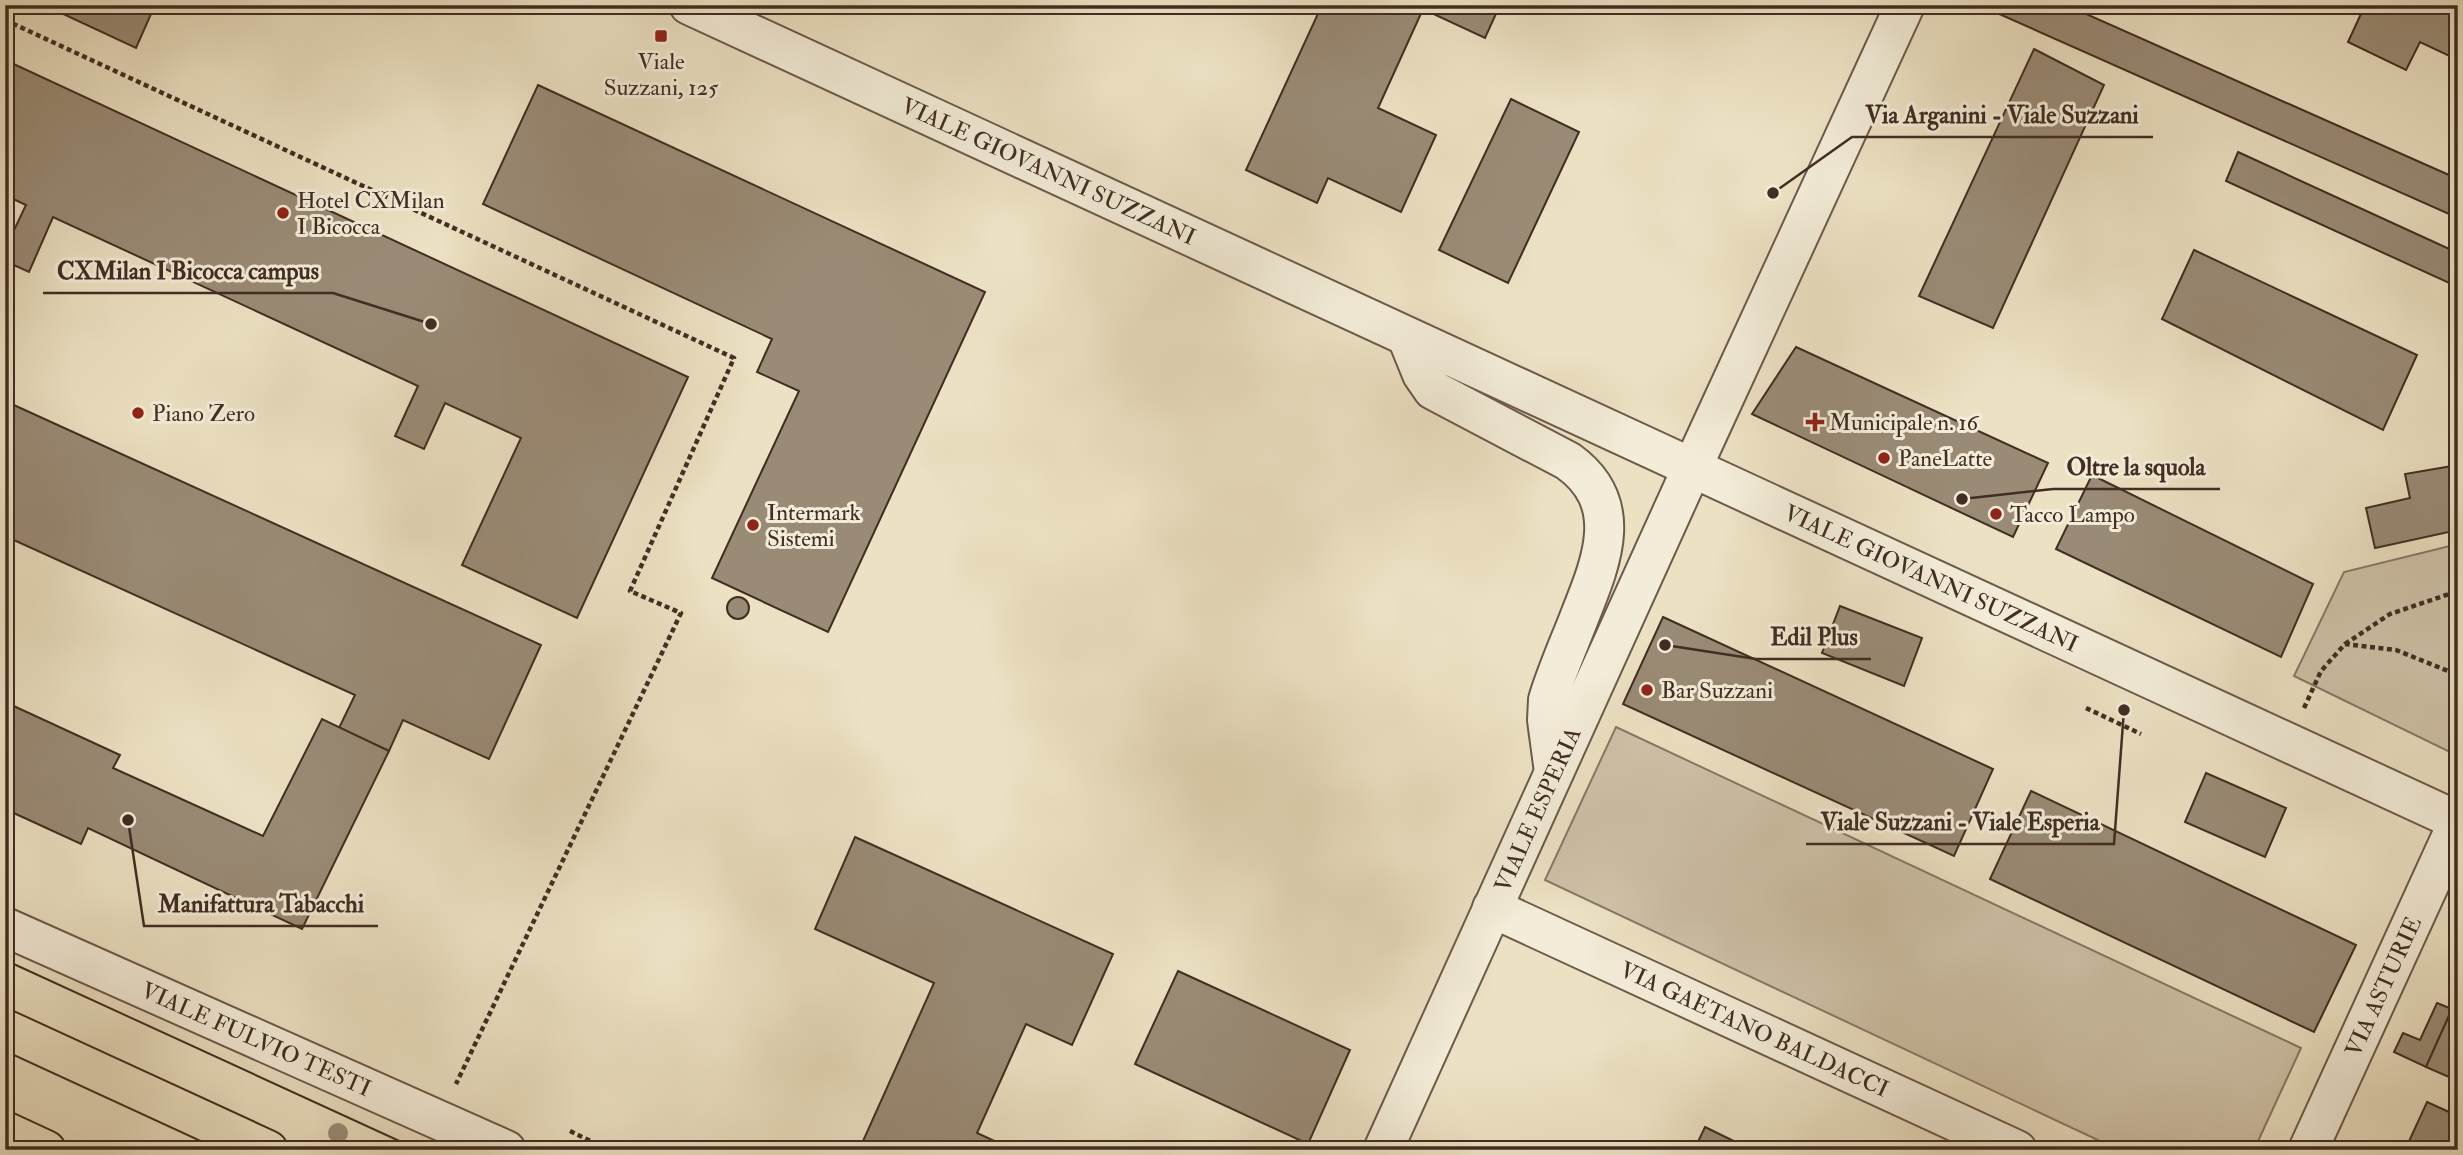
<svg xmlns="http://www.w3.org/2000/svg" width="2463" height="1155" font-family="'IM FELL Double Pica',serif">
<rect width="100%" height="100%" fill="#ece1c3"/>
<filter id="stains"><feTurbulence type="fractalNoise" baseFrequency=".00286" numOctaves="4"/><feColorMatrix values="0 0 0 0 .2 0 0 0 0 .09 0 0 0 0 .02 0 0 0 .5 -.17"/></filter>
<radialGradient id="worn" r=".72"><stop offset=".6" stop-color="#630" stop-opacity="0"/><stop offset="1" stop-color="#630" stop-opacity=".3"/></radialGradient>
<g fill="#cfc2a8" stroke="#887866" stroke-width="2">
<path d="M2458 544V756L2294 676 2344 572Z"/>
<path d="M1616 727 2301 1048 2254 1150H2119L1545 880Z"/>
</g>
<g fill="#9a8b76" stroke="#412d23" stroke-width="2">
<path d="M44 5H155L136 48Z"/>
<path d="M1322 5H1500L1485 38 1423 9 1378 108 1436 135 1401 212 1328 178 1317 203 1246 170Z"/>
<path d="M1979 5H2066L2458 179V218Z"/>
<path d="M2365 5H2458V60L2420 42 2406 70 2348 42Z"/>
<path d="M2034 49 2104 85 1993 328 1919 296Z"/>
<path d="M5 60 688 377 577 618 462 565 521 438 445 403 424 449 395 436 418 386 53 217 29 272 5 261V249L26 205 5 195Z"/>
<path d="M538 85 985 292 828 632 712 578 799 391 757 372 772 339 483 204Z"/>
<path d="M1511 99 1579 132 1508 283 1439 250Z"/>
<path d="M2238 152 2458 253V287L2226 181Z"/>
<path d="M2194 250 2417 355 2383 430 2162 319Z"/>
<path d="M1796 347 2048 463 2013 537 1752 414Z"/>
<path d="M5 401 541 645 489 759 403 720 389 751 339 728 355 695 5 536Z"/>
<path d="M2458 465V530L2375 548 2366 508 2410 498 2405 474Z"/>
<path d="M2092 475 2313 584 2281 657 2056 549Z"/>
<circle cx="738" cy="608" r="11"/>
<path d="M1840 606 1922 638 1904 686 1822 653Z"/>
<path d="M1663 617 1993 769 1954 856 1623 704Z"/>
<path d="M5 702 120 755 113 768 263 836 322 719 389 751 302 929 88 828 81 844 5 809Z"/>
<path d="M2206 773 2286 808 2265 857 2185 822Z"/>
<path d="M2031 791 2356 945 2314 1032 1990 879Z"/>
<path d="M855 837 1113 954 1072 1045 1026 1024 977 1133 1014 1150H859L934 983 815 929Z"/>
<path d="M1178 971 1350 1050 1308 1144 1135 1064Z"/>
<path d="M2437 1003 2452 1009 2426 1067 2394 1052 2403 1033 2420 1040Z"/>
<path d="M2452 1009 2458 1012V1081L2426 1067Z"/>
<path d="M2427 1102 2458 1116V1150H2405Z"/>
<path d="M1705 1127 1752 1150H1694Z"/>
</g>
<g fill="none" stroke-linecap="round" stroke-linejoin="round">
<defs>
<g id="minor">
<path id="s1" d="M689 5 2458 821"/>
<path d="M1407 337 1422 374 1433 390 1568 461C1625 502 1603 558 1581 613 1570 642 1557 670 1548 700L1547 720 1554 772"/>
<path id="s2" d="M1492 908 2017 1150"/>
<path id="s3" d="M5 927 506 1150"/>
<path id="s4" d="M1383 1150 1692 468 1905 5"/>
<path id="s5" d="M2308 1150 2458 822"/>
</g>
<g id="major">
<path d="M5 1029 268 1150"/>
<path d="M5 1131 46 1150"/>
</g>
</defs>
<use href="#minor" stroke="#6c5a4b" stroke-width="42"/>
<use href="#major" stroke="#412d23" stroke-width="42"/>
<g stroke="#412d23" stroke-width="4.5" stroke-dasharray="5 3.5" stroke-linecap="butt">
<path d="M5 20 734 358 630 591 681 613 456 1084"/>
<path d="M2345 644 2390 614 2458 591"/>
<path d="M2086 708 2141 734"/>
<path d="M2304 708 2321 671 2345 644 2396 650 2458 675"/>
<path d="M570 1131 609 1150"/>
</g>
<use href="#minor" stroke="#f3ecd8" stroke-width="38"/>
<use href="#major" stroke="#ece1c3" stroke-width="38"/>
<path stroke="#412d23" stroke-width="2" d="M5 960 419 1150"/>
</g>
<circle fill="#9d8e7a" cx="338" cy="1133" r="10"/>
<g fill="#8f2418" stroke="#f3ecd8" stroke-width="2.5">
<rect x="654" y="29" width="14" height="14" rx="3.5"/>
<circle cx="283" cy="213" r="7"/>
<circle cx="138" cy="413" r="7"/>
<path d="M1811.5 411.5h7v7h7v7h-7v7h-7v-7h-7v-7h7z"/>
<circle cx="1884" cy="458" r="7"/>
<circle cx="1996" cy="514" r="7"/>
<circle cx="753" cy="525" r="7"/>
<circle cx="1647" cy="690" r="7"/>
</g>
<g text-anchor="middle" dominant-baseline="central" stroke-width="6" stroke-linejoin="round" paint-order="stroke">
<g font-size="23" fill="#412d23" stroke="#f3ecd8" text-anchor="start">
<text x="661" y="61" text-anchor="middle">Viale<tspan x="661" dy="26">Suzzani, 125</tspan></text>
<text x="297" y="200">Hotel CXMilan<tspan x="297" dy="26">I Bicocca</tspan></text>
<text x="152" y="413">Piano Zero</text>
<text x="1829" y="422">Municipale n. 16</text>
<text x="1898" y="458">PaneLatte</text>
<text x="767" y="512">Intermark<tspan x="767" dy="26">Sistemi</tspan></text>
<text x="2010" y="514">Tacco Lampo</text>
<text x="1661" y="690">Bar Suzzani</text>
</g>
<g font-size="23" fill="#412d23" stroke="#f3ecd8">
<text stroke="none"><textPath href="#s1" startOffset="396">VIALE GIOVANNI SUZZANI</textPath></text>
<text stroke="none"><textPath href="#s1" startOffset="1368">VIALE GIOVANNI SUZZANI</textPath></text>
<text stroke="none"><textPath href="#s4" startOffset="374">VIALE ESPERIA</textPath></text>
<text stroke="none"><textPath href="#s5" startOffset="180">VIA ASTURIE</textPath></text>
<text stroke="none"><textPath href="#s2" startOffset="289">VIA GAETANO BALDACCI</textPath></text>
<text stroke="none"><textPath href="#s3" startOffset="275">VIALE FULVIO TESTI</textPath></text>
</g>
</g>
<path fill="none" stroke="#412d23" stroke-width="2.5" d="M1773 193L1852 137H2153M431 324L333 293H43M1962 499L2053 489H2220M1665 645L1756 659H1871M2124 710L2114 844H1806M128 820L144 926H378"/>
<g fill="#412d23" stroke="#f3ecd8" stroke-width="2.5">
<circle cx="1773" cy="193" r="7"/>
<circle cx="431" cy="324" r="7"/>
<circle cx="1962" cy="499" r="7"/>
<circle cx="1665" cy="645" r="7"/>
<circle cx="2124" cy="710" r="7"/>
<circle cx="128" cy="820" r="7"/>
</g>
<g font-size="24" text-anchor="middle" font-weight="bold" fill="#412d23" stroke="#f3ecd8" stroke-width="6" stroke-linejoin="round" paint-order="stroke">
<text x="2002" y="123">Via Arganini - Viale Suzzani</text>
<text x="188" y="279">CXMilan I Bicocca campus</text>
<text x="2136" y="475">Oltre la squola</text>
<text x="1814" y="645">Edil Plus</text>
<text x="1960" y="830">Viale Suzzani - Viale Esperia</text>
<text x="261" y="912">Manifattura Tabacchi</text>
</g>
<rect width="2463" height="1155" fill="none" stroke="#ece1c3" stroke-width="28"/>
<rect x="7" y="7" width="2449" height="1141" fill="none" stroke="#412d23" stroke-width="3.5"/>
<rect x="14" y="14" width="2435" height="1127" fill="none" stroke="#412d23" stroke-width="2"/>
<rect width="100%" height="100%" filter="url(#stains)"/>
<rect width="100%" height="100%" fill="url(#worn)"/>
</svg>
